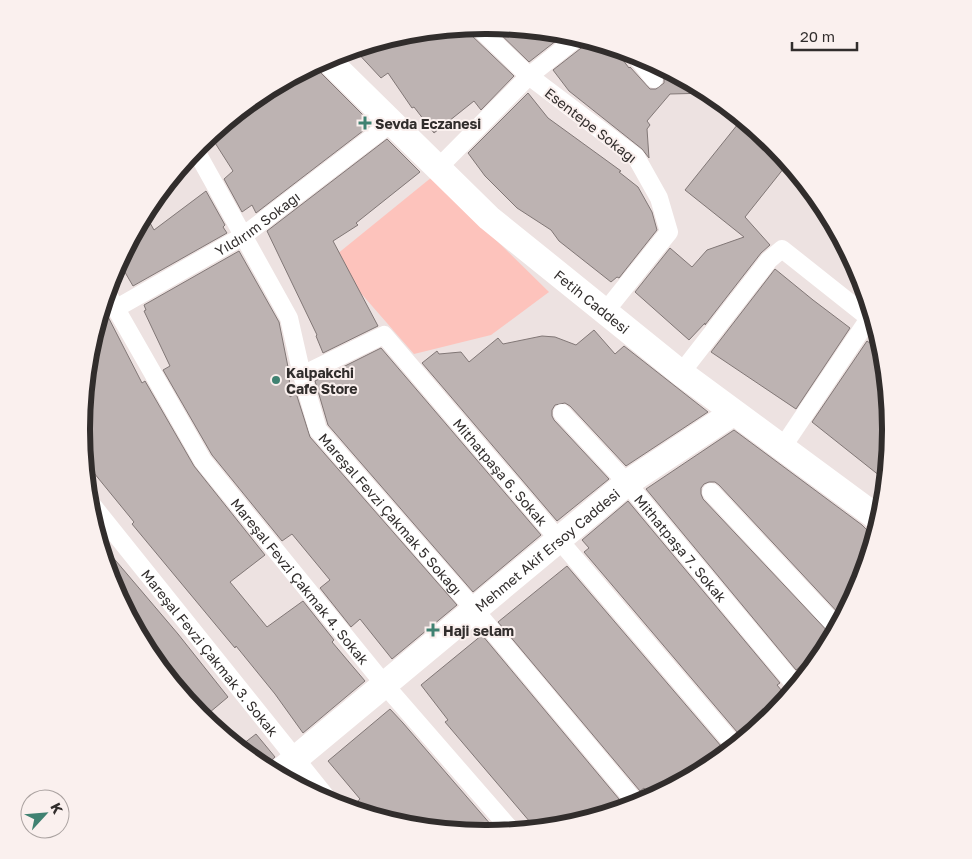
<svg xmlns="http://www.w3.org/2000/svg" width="972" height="859" font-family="'Golos Text',sans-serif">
<rect width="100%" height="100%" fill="#ede2e1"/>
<path fill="#fdc3bc" d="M432 177 549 292 491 335 414 354 331 259Z"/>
<g fill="#bdb3b2" stroke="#817776">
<path d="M492 26 564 33H566L529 62Z"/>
<path d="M467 27 470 34 514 76 481 110 474 101 434 133 414 107 412 108 388 73 381 78 354 49 407 33Z"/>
<path d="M588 40 613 47 629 68 630 67 650 89H656L664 83V77L658 67 659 66 710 93 670 94 647 121 650 125 647 129 649 158 642 149 569 91 553 70 585 45Z"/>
<path d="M313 65 372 124 256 213 252 205 242 212 224 179 233 171 210 135 262 93Z"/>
<path d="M528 93 548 118 621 171 619 172 638 187 652 212 657 230 619 278 617 277 611 282 559 241 551 230 517 208 485 176 468 153Z"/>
<path d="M742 119 772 144 788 163 745 217 770 245 761 253 705 325V323L689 340 635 292 670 248 692 267 707 250 744 237 685 190Z"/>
<path d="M387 139 420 172 356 223 358 225 333 241 378 326 323 353 316 336 317 335 267 231Z"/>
<path d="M206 191 225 225 223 227 227 233 133 286 119 262 145 214 154 230Z"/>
<path d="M239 251 279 322 289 372 290 397 296 393 310 437 457 605 392 659 360 619 351 627 320 588 330 580 292 534 282 541 212 455 163 370 170 366 144 311 146 310 144 305Z"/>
<path d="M775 269 813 300 850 328 796 409 711 352Z"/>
<path d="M103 307 142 383 145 381 194 466 265 555 230 582 267 627 303 601 334 640 332 642 365 681 303 733 275 694 236 646 235 648 132 524 134 522 85 462 82 429 89 350Z"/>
<path d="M594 330 615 354 624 346 708 412 626 466 570 406 565 403 555 405 552 410V416L554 420 609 479 557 521 422 363 437 351 439 354 461 352 469 362 498 338 503 344 542 336 555 337 576 345Z"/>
<path d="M867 341 883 352 890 429 885 480 812 422Z"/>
<path d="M381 348 541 535 473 592 328 425 315 381Z"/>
<path d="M734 430 862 525 874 537 860 585 842 617 719 485 715 482H709L704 484 701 488V494L703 499 832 636 822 654 808 672 802 665 796 670 646 489Z"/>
<path d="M628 501 780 683 777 685 787 697 772 716 743 739 584 552 589 548 582 540Z"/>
<path d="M99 541 178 634 228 697 203 718 150 654 112 584Z"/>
<path d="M567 566 727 753 710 766 651 798 644 788 640 791 498 622Z"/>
<path d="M482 635 624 805 617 810 565 826 536 829 445 722 448 720 421 685Z"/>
<path d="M390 709 403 723 498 833 486 834 407 826 349 809 360 799 328 761Z"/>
<path d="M256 734 275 757 264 767 239 747Z"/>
</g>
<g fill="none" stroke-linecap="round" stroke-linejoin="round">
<g stroke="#fff" stroke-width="18">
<path d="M477 26 529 76 636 157 659 198 669 232 604 313"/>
<path d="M634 54 654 79"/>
<path id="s1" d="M195 149 289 318 302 375 318 430 474 609 637 804"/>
<path d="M438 168 529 76 578 37"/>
<path id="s2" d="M107 293 203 461 384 684 512 831"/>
<path id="s3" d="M115 309 243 236 391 123"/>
<path d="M681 373 769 260 782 249 874 322"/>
<path id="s4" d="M302 375 384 335 735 746"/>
<path id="s5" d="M562 413 627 483 796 686"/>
<path d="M782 448 872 314"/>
<path d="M711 492 837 627"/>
<path id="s6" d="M89 501 331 803"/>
</g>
<g stroke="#fff" stroke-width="26">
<path id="s7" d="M326 58 489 218 681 373 879 519"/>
<path id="s8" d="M277 774 627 483 733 413"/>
</g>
</g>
<g fill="#408272" stroke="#faf0ee" stroke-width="2">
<path d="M362.5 115.5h5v5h5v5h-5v5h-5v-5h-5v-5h5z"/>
<circle cx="276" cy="380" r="5"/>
<path d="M430.5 622.5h5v5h5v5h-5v5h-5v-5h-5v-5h5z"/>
</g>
<g text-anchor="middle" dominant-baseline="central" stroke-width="4" stroke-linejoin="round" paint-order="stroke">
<g font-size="14" font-weight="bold" fill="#312d2c" stroke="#faf0ee" text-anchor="start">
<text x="375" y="123">Sevda Eczanesi</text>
<text x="286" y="372">Kalpakchi<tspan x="286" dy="16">Cafe Store</tspan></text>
<text x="443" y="630">Haji selam</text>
</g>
<g font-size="14" fill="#312d2c" stroke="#faf0ee">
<text transform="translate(591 125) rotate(38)">Esentepe Sokağı</text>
<text stroke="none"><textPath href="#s3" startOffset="166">Yıldırım Sokağı</textPath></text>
<text stroke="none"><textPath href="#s7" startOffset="361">Fetih Caddesi</textPath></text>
<text stroke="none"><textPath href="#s4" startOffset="271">Mithatpaşa 6. Sokak</textPath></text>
<text stroke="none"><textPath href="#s1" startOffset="420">Mareşal Fevzi Çakmak 5 Sokağı</textPath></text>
<text stroke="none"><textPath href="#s5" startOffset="180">Mithatpaşa 7. Sokak</textPath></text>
<text stroke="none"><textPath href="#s8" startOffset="351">Mehmet Akif Ersoy Caddesi</textPath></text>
<text stroke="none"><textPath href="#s2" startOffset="348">Mareşal Fevzi Çakmak 4. Sokak</textPath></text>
<text stroke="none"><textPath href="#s6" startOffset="194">Mareşal Fevzi Çakmak 3. Sokak</textPath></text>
</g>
</g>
<path d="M0 0H972V859H0ZM485 34H487A395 395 0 0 1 882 429V430A395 395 0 0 1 487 825H485A395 395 0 0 1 90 430V429A395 395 0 0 1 485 34Z" fill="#faf0ee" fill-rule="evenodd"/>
<path fill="none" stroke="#312d2c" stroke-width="6" d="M485 34H487A395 395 0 0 1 882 429V430A395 395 0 0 1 487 825H485A395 395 0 0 1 90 430V429A395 395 0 0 1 485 34Z"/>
<g transform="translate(45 814) rotate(64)"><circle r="24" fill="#faf0ee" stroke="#aaa2a0"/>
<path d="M0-4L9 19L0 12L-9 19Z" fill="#408272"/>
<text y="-8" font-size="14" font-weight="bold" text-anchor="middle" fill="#312d2c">K</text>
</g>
<path d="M792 42v8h65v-8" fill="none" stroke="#312d2c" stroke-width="2.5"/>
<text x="800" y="42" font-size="15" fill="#312d2c" stroke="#faf0ee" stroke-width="4" paint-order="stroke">20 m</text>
</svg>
